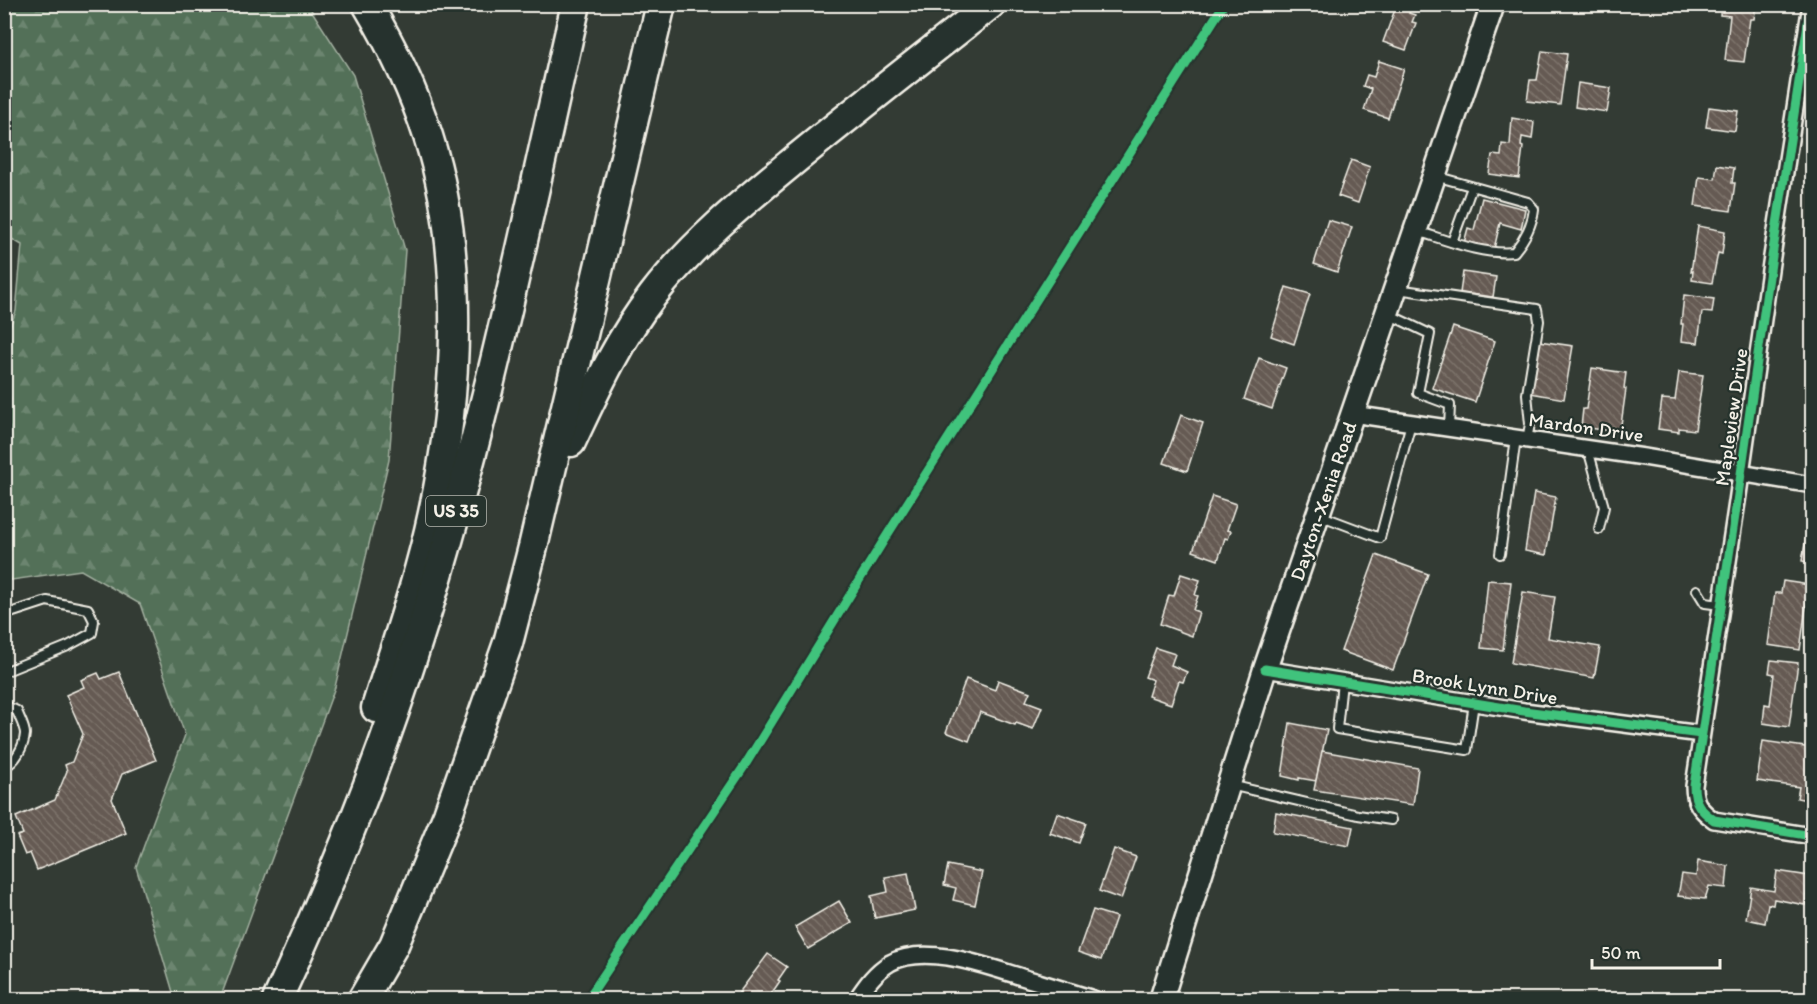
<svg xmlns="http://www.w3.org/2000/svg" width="1817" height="1004" font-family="Itim,sans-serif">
<defs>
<pattern id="forest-firs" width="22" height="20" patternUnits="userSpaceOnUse" patternTransform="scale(1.5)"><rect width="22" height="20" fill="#527058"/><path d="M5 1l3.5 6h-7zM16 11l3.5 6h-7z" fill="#6c8570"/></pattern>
<pattern id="building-back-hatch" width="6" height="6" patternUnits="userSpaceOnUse" patternTransform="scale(1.5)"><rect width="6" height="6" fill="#655a52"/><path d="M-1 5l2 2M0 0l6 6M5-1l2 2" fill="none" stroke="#7c726b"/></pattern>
</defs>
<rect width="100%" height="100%" fill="#333b34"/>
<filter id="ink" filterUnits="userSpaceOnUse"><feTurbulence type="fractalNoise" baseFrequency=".0167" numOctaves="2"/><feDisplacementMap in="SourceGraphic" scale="12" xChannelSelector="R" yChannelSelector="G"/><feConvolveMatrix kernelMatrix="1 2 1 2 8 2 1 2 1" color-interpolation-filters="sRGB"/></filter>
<g filter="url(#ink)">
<path fill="url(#forest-firs)" stroke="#a3b0a0" stroke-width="1.5" d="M5 4 308 5 353 75 405 250 389 460 335 687 220 999H175L136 867 185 735 140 604 81 570 5 581V339L16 311 22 245 5 235Z"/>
<g fill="url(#building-back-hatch)" stroke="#f4f1e8" stroke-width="1.5">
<path d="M1397 4H1412L1409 13 1415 15 1412 22 1416 23 1406 50 1383 42Z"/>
<path d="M1721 4H1756L1754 19H1750L1744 62 1725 60 1730 16 1720 15Z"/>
<path d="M1542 51 1567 54 1560 105 1527 101 1530 80H1537Z"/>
<path d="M1379 61 1404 69 1388 118 1364 110 1371 89 1363 86 1367 75 1374 77Z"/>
<path d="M1578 83 1611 88 1607 112 1575 107Z"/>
<path d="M1709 107 1738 111 1735 131 1706 127Z"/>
<path d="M1512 118 1534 122 1532 139 1522 137 1521 146 1523 147 1519 178 1489 174 1492 155 1501 156 1502 144 1510 145Z"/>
<path d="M1351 160 1370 167 1358 203 1338 196Z"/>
<path d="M1717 165 1734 168 1732 183H1735L1731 211 1695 206 1699 177 1715 179Z"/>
<path d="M1482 198 1525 209 1521 229 1500 223 1494 249 1464 243 1468 228 1474 230Z"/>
<path d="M1328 220 1352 227 1337 272 1314 264Z"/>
<path d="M1698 226 1725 231 1722 254 1718 253 1712 283 1692 280 1693 271 1691 272Z"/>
<path d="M1463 272 1496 277 1493 297 1460 293Z"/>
<path d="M1286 287 1310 294 1294 344 1271 336Z"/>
<path d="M1684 295 1714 299 1712 313 1702 312 1698 343 1681 341 1683 324H1681Z"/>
<path d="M1453 327 1495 341 1475 402 1432 388Z"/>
<path d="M1539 341 1573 346 1564 399 1530 393Z"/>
<path d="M1259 358 1286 368 1272 409 1244 399Z"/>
<path d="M1592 368 1626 373 1624 388 1626 389 1620 432 1581 427 1583 409H1586Z"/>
<path d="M1679 372 1703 375 1695 430 1679 428V432L1658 429 1662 399 1675 400Z"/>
<path d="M1181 415 1203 423 1187 471 1164 463Z"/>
<path d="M1534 493 1556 497 1546 555 1525 551Z"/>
<path d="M1212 496 1236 504 1227 530 1231 531 1228 539 1225 538 1218 560 1193 551Z"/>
<path d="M1807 533 1812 534V563L1802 561Z"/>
<path d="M1376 555 1428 574 1393 670 1341 651Z"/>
<path d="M1181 574 1200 580 1195 595 1198 596 1193 610 1199 612 1192 636 1160 624 1169 595 1174 596Z"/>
<path d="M1488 580 1511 582 1503 650 1481 648Z"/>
<path d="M1783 581 1809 585 1800 650 1768 645 1775 593H1781Z"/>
<path d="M1523 592 1555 597 1548 638 1600 647 1594 678 1511 663Z"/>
<path d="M1156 648 1175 654 1171 665 1187 672 1183 682 1179 681 1171 704 1148 696 1153 680 1145 677Z"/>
<path d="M1771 660 1798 663 1789 727 1763 723 1765 704 1770 705 1774 674 1769 673Z"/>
<path d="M119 672 156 760 122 774 112 799 126 833 37 870 30 853 25 855 17 836 23 834 16 817 55 800 67 771 65 765 72 762 83 734 66 695 84 687 81 680 98 673 101 679Z"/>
<path d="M966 679 995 690 998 680 1030 692 1026 701 1042 707 1033 729 1016 723 1015 725 980 712 969 741 946 732Z"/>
<path d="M1290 723 1327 730 1316 781 1299 778V780L1282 776Z"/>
<path d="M1763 741 1812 748V801L1797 798 1799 787 1757 781Z"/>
<path d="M1322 751 1418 768 1413 805 1314 790Z"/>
<path d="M1276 812 1353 827 1349 846 1273 832Z"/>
<path d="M1057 813 1086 823 1079 843 1050 833Z"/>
<path d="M1114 849 1136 857 1121 899 1099 891Z"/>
<path d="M1698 861 1728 866 1726 888 1709 886 1705 899 1678 896 1682 874 1696 876Z"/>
<path d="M948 865 982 872 975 905 953 900 956 888 944 885Z"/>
<path d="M1777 871 1809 876 1805 905 1774 899 1773 905 1768 904 1765 923 1746 919 1751 887 1774 891Z"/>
<path d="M908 873 915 910 875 918 871 896 888 892 885 877Z"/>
<path d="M839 901 852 923 808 949 795 927Z"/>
<path d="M1093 910 1116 917 1101 960 1078 952Z"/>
<path d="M768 954 787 967 778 980 780 981 769 997 767 995 764 1000H737L735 998Z"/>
</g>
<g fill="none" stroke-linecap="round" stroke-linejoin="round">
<defs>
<g id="service">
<path d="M1417 231C1449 241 1481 255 1514 252 1525 239 1532 226 1534 209L1528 202 1435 176"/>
<path d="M1452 242 1472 187"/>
<path d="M1397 289 1537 309 1539 321 1527 394 1530 424 1527 440"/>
<path d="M1388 314 1430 334 1418 393 1450 405 1449 428"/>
<path d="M1588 449 1604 507 1599 529"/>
<path d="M1319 515 1380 538 1411 423"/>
<path d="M1500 554 1516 438"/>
<path d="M1697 590 1705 603 1721 605"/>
<path d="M4 615 47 601 88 609 94 621 92 633 68 646 4 672"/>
<path d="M1342 682 1337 729 1467 750 1474 703"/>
<path d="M4 705 17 711C19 717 25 727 25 734 24 746 16 762 4 767"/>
<path d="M1230 785 1358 815 1391 820"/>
</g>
<g id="minor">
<path d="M1811 4 1771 263 1737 502 1694 786C1694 803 1701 811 1714 820L1812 836"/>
<path d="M1352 414 1644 457 1812 485"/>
<path d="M1265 669 1524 711 1701 734"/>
<path d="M856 1000C866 985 875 972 890 963 927 943 988 967 1025 978 1048 985 1072 992 1096 1000"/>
</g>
<path id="secondary" d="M1161 1000 1265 669 1493 4"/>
<g id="motorway">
<path d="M367 4C392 46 413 89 428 136 465 251 459 396 433 513 419 579 396 644 376 708"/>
<path d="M571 442C595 391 618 340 653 295 692 244 741 204 791 163 857 109 924 57 991 4"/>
<path d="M277 1000C328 889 375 776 412 659 482 445 526 224 576 4"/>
<path d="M362 1000 394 945 448 814 508 643 533 547 661 4"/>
</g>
</defs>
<use href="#service" stroke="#f4f1e8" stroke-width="12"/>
<use href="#minor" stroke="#f4f1e8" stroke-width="20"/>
<use href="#secondary" stroke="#f4f1e8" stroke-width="27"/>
<use href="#motorway" stroke="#f4f1e8" stroke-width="33"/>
<use href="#service" stroke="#26332d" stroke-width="8"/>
<use href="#minor" stroke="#26332d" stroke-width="15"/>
<use href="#secondary" stroke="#26332d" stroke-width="22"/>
<use href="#motorway" stroke="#26332d" stroke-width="28"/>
<defs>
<g id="cycleway">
<path d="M1811 4 1771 263 1737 502 1694 786C1694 803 1701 811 1714 820L1812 836"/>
<path d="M1265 669 1524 711 1701 734"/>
<path d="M587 1000 745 765 884 540 1224 4"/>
</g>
</defs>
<use href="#cycleway" stroke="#26332d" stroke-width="13"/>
<use href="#cycleway" stroke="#40c37c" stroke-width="9"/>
</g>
</g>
<g text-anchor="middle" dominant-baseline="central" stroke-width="4.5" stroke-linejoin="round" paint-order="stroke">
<rect fill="#26332d" stroke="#b6b8b0" stroke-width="1.5" x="426" y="496" width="60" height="30" rx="4.5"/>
<g font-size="18" font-weight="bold" fill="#f4f1e8">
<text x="456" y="511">US 35</text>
</g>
<g font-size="20" fill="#f4f1e8" stroke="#26332d">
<text transform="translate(1731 417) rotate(-82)">Mapleview Drive</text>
<text transform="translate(1586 427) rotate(8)">Mardon Drive</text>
<text transform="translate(1323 501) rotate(-71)">Dayton-Xenia Road</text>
<text transform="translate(1485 686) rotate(9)">Brook Lynn Drive</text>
</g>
</g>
<rect width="1817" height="1004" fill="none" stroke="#26332d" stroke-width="24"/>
<rect x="12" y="12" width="1793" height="980" fill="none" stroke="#f4f1e8" stroke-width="2" filter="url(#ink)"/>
<path d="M1592 959v9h128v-9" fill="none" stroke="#f4f1e8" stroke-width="3"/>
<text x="1601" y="959" font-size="18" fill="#f4f1e8" stroke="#26332d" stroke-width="4.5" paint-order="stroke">50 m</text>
</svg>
